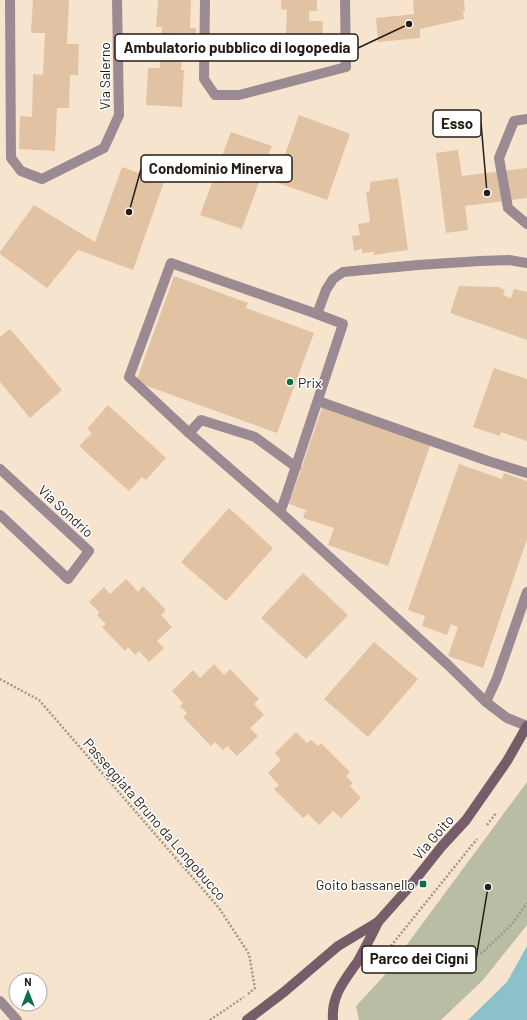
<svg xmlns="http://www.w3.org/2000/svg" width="527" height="1020" font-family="Barlow,sans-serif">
<rect width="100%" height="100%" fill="#f6e4cf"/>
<path fill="#b8bda3" d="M527 782V925L483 980 441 1020H359L356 1006 383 977Z"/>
<path fill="#8dc1c9" d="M527 946V1020H468L507 982Z"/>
<g fill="#e1c3a3">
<path d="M33 0H69L67 44H79L78 75H70L69 108H57L55 151 19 149 20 116 32 117 33 74 43 75 45 33H31Z"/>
<path d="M158 0H191L190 28H196L195 61 182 60 181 70H184L182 107 146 105 148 68H160L162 27H156Z"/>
<path d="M281 0H317V11H309V21H323L321 59 285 58 287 10 281 9Z"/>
<path d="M413 0H464L465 11H463L464 19 420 29V38L378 42 376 18 414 14Z"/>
<path d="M299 115 350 134 327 200 261 177 242 229 200 215 231 132 272 146 267 158 282 163Z"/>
<path d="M458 150 462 176 527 168V198L465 206 468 230 446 233 436 153Z"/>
<path d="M122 167 164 182 133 270 78 250 47 288 0 254V252L34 205 95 242Z"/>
<path d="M398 178 408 250 374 255V252L362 253V249L354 251 352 236 360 235 358 224 370 222 366 192 370 191V182Z"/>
<path d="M174 276 248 303 246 308 314 333 277 433 136 382Z"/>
<path d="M459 286 498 287 505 290 503 295 511 298 514 289 527 292V340L450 313Z"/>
<path d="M10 329 62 390 30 418 0 382V337Z"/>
<path d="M494 368 527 379V441L501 432 500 436 473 427Z"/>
<path d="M108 405 166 458 146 480 142 477 129 491 79 446 92 433 87 429Z"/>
<path d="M323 405 431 443 388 566 328 545 334 528 303 518 306 510 289 504Z"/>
<path d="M459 464 502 479 504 473 527 481V539L483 668 448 656 458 627 451 624 447 635 422 626 425 616 408 610Z"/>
<path d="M229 508 273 548 226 601 181 562Z"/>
<path d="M303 573 348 615 306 659 261 618Z"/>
<path d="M126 579 138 592 143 586 166 610 161 615 172 627 157 641 164 648 149 662 139 651 135 655 128 647 125 651 102 627 106 624 97 615 99 612 89 602 104 587 110 594Z"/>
<path d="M374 642 418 679 368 737 324 699Z"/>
<path d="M214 664 224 675 230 669 259 699 254 704 264 715 250 728 258 736 237 756 227 746 223 750 215 742 211 746 183 717 187 713 180 706 183 703 172 691 193 670 200 678Z"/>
<path d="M296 732 307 743 311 740 318 746 321 743 350 772 346 776 353 783 350 786 361 798 341 818 333 811 319 825 308 814 303 818 274 789 279 785 268 773 281 760 275 753Z"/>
</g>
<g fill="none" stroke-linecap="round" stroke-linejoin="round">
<g stroke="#a59787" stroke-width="2.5" stroke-dasharray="2 2" stroke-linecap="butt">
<path d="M0 679 39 700 219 908 249 954 255 988 248 994"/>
<path d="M487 825 496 813"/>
<path d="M386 952 477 839"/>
<path d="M384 954 412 965 448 964 483 952 511 925 527 903"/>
<path d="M210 1020 244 997"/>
</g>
<g stroke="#9c8a92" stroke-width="10">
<path d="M527 119 514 121 499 158 508 208 527 224"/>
<path d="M317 314 326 290 333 279 343 272 418 265 480 261 509 260 527 263"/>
<path d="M318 401 488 461 527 473"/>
<path d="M189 433 201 420 255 437 296 467"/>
<path d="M280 512 189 433 129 377 171 263 317 314 343 324 285 499 280 512 447 664 486 702"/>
<path d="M527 726 507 718 486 702 497 678 527 592"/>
</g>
<g stroke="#9c8a92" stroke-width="10">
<path d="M10 0 11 158 21 171 42 179 104 148 119 115 117 0"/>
<path d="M205 0 204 79 215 95H239L346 67 345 0"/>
<path d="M0 469 89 551 68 579 0 515"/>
<path d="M0 1001 17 1020"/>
</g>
<g stroke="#775d69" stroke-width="10">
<path d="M247 1020 284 992 338 946 378 922 411 885 442 846 466 820 507 761 527 726"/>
<path d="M333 1020C331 995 345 980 358 961 365 948 372 935 378 922"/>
</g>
</g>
<g fill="#0b7046" stroke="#fff" stroke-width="1.5">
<circle cx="290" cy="382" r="4"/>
<rect x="419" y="880" width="8" height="8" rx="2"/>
</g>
<g text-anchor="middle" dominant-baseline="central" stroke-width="3" stroke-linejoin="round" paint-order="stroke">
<g font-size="14" fill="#241d16" stroke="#fff">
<text transform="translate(104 76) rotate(-90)">Via Salerno</text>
<text transform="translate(66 511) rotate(43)">Via Sondrio</text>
<text transform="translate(155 819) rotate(49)">Passeggiata Bruno da Longobucco</text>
<text transform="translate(433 837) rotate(-49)">Via Goito</text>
</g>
<g font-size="14" fill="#241d16" stroke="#fff" text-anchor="start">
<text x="298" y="382">Prix</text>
<text x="415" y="884" text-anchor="end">Goito bassanello</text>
</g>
</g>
<path fill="none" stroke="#241d16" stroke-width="1.5" d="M409 24L358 48M487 193L481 123M129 212L141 169M488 887L476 959"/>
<g fill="#241d16" stroke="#fff" stroke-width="1.5">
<circle cx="409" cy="24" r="4"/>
<circle cx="487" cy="193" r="4"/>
<circle cx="129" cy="212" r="4"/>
<circle cx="488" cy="887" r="4"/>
</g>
<g fill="#fff" stroke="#241d16" stroke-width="1.5">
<rect x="115" y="34" width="243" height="27" rx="4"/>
<rect x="433" y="110" width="48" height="27" rx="4"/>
<rect x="141" y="155" width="151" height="27" rx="4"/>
<rect x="362" y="946" width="114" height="27" rx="4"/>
</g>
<g font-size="15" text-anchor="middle" font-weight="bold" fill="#241d16">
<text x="237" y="53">Ambulatorio pubblico di logopedia</text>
<text x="457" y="129">Esso</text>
<text x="216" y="174">Condominio Minerva</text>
<text x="419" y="964">Parco dei Cigni</text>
</g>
<g transform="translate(28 992)"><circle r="19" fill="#ffffff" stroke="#a7a5a2"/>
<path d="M0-3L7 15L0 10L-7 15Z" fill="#0b7046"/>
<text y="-6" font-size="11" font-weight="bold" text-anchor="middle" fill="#241d16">N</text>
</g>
</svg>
